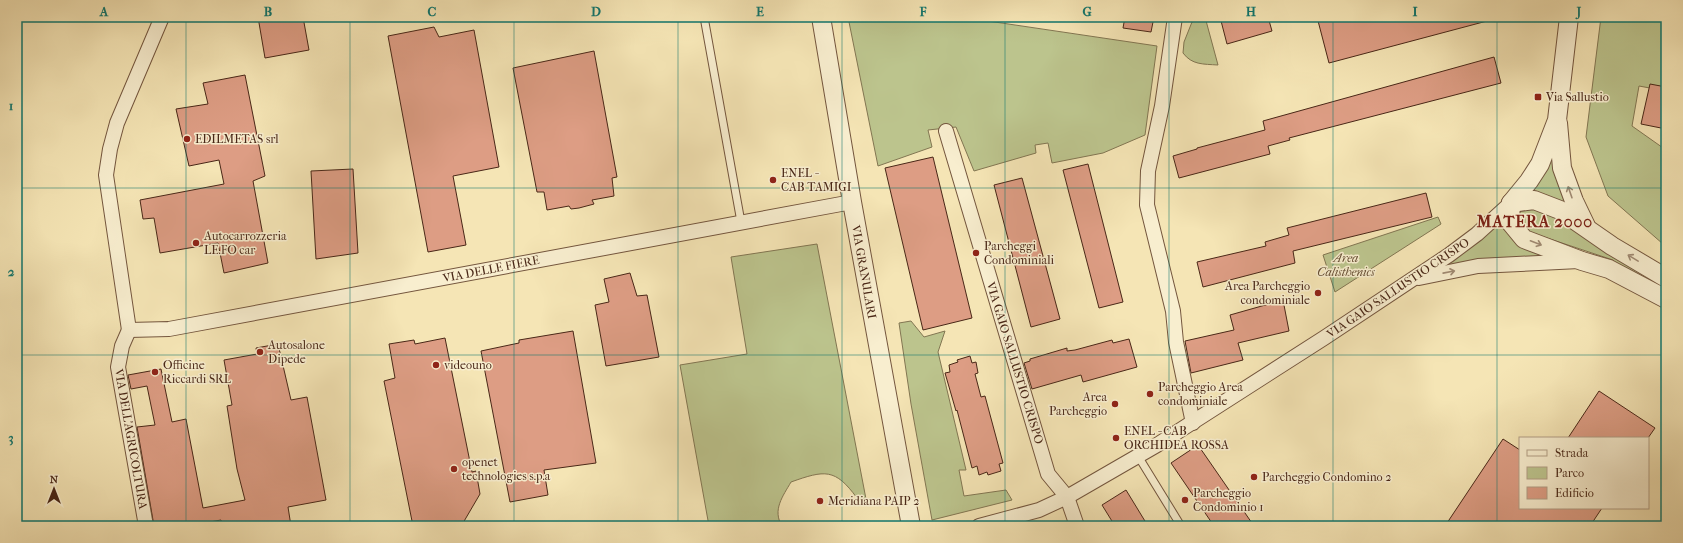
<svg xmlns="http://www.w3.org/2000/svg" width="1683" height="543" font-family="'IM FELL French Canon',serif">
<rect width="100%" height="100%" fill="#f5e5b5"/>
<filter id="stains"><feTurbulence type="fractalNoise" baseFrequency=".005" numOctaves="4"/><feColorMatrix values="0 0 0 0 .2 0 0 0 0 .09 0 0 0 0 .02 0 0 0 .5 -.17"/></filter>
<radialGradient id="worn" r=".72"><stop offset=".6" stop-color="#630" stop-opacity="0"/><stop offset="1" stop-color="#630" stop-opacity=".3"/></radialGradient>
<g fill="#bcc48d" stroke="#827652">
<path d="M848 17H961L1157 46 1145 135 1103 153 1052 163 1048 143 1035 145 1036 153 974 171 956 127 928 130 932 147 878 166Z"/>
<path d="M1203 17H1205L1218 65C1203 64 1192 65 1183 53L1184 42 1192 22Z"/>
<path d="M1601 17H1666V91L1639 86 1632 126 1666 150V245L1663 244 1608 196 1586 137Z"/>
<path d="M1553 150 1569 207 1528 193Z"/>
<path d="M1533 207 1558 215 1666 285V291L1621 268 1613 260 1529 232 1518 220 1519 209Z"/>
<path d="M1438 217 1441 224 1335 292 1323 255Z"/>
<path d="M1502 217 1555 257 1436 270Z"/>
<path d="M817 244 866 499 857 498C835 468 825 470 791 482 783 496 772 510 782 526H709L680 365 747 354 731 257Z"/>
<path d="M911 321 924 337 945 331 938 352 966 470H959L964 496 1006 490 1012 500 932 520 911 404 899 323Z"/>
</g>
<g fill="#dd9d84" stroke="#492717">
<path d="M258 17H303L309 50 265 58Z"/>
<path d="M1125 17H1154L1151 32 1123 28Z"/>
<path d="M1220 17H1268L1272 31 1227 44Z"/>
<path d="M1317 17H1487V21L1329 63Z"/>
<path d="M434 27 439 37 474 30 499 167 453 176 466 245 428 252 388 36Z"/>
<path d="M594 51 617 177 612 178 614 196 592 200 594 204 579 208 571 209 569 206 547 210 544 192H537L513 68Z"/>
<path d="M1494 57 1501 83 1289 138 1290 140 1268 146 1270 154 1179 178 1173 156 1197 149V148L1265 130 1263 121Z"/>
<path d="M245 75 265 176 253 181 268 263 224 273 218 243 160 253 154 218 143 219 140 200 224 184 219 160 189 166 176 109 208 104 203 83Z"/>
<path d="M1650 84 1666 87V129L1641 124Z"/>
<path d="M933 157 972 318 923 330 885 168Z"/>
<path d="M1088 164 1123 302 1099 308 1063 170Z"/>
<path d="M353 169 358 253 316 259 311 171Z"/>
<path d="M1022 178 1060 319 1031 327 994 185Z"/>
<path d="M1426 193 1432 217 1293 251 1295 263 1203 287 1197 262 1266 246 1265 242 1289 235 1287 228Z"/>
<path d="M630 273 637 296 647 295 659 357 606 366 595 305 609 302 604 279Z"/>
<path d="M1283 300 1289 331 1238 343 1243 360 1191 373 1185 341 1234 330 1230 315Z"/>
<path d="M573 331 596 463 544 470 548 495 510 502 481 351 519 343V340Z"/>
<path d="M445 338 472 472 476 471 480 494 463 523 449 526H413L384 381 395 378 389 344 414 340 415 344Z"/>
<path d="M1129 339 1137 367 1083 382 1081 375 1032 389 1024 363 1030 361V359L1067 348V351L1075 350 1112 340 1113 343Z"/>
<path d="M278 344 291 400 307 397 326 500 288 507 291 526H222L221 520 187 526H154L137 427 155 425 147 386 131 389 128 375 161 369 172 422 186 419 203 508 245 500 237 469 227 406 232 405 224 360 257 354 256 348Z"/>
<path d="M970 356 972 363 976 362 978 373 975 374 981 397 985 396 1003 463 999 464 1001 471 988 475 987 472 979 475 977 466 972 468 957 410 956 411 945 373 950 372 949 365 958 362 957 360Z"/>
<path d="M1599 391 1655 428 1648 438H1568Z"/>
<path d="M1503 439 1520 450V508H1602L1590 526H1445Z"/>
<path d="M1198 445 1254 526H1214L1171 463Z"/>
<path d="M1126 490 1148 526H1115L1102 505Z"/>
</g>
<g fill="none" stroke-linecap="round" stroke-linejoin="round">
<defs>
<g id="service">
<path d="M704 17 741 222"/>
<path d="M1138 456 1181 526"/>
</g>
<g id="minor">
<path d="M1175 17 1162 106 1148 171 1147 205 1173 311 1176 342 1193 423"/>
<path d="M946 131 1048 474 1067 497 1077 526"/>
<path d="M1419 278 1478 266 1579 261"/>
<path d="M129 330 169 329 852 202"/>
<path d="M129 330 106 175 110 149 117 123 162 17"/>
<path d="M129 330 122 346 118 367 146 526"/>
<path d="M979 526 1039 510 1067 497 1157 445 1324 338 1449 255 1477 234 1511 203"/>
</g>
<g id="tertiary">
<path d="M821 17 852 202 911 526"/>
<path d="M1558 123 1562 168 1574 201 1586 226"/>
<path d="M1511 203 1529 181 1540 164 1557 120 1569 17"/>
<path d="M1511 203 1510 222 1524 239 1582 261 1609 269 1666 299"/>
<path d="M1511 203 1534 200 1560 210 1612 246 1666 278"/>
</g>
</defs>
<use href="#service" stroke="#74563e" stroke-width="9"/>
<use href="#minor" stroke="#74563e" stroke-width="16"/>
<use href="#tertiary" stroke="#74563e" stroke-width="20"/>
<use href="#service" stroke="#f8eecf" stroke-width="7"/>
<use href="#minor" stroke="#f8eecf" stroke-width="14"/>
<use href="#tertiary" stroke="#f8eecf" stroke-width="18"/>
</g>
<defs><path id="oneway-shaft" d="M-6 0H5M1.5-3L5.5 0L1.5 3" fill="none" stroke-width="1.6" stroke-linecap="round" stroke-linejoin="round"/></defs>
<g stroke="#a08a73">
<use href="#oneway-shaft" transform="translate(1570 192) rotate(-109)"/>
<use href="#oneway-shaft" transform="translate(1536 243) rotate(21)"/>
<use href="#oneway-shaft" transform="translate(1633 258) rotate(-149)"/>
<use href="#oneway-shaft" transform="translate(1449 272) rotate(-11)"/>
</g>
<path fill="none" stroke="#0f766e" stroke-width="1" stroke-opacity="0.55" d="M186 17V526M350 17V526M514 17V526M678 17V526M842 17V526M1005 17V526M1169 17V526M1333 17V526M1497 17V526M17 188H1666M17 355H1666"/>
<g fill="#8f2418" stroke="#f8eecf" stroke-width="1.5">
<rect x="1534" y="93" width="8" height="8" rx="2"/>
<circle cx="187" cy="139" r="4"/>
<circle cx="773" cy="180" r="4"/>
<circle cx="196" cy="243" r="4"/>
<circle cx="976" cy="253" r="4"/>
<circle cx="1318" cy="293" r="4"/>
<circle cx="260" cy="352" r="4"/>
<circle cx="436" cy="365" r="4"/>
<circle cx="155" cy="372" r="4"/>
<circle cx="1150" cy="394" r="4"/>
<circle cx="1115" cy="404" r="4"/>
<circle cx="1116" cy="438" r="4"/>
<circle cx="454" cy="469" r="4"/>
<circle cx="1254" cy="477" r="4"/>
<circle cx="1185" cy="500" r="4"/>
<circle cx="820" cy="501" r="4"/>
</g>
<g text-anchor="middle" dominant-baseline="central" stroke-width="3" stroke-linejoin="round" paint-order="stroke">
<g font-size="12" fill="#492717" stroke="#f8eecf" text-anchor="start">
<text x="1546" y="97">Via Sallustio</text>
<text x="195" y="139">EDILMETAS srl</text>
<text x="781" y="173">ENEL -<tspan x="781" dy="14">CAB TAMIGI</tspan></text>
<text x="204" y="236">Autocarrozzeria<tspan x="204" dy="14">LE.FO car</tspan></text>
<text x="984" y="246">Parcheggi<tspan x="984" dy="14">Condominiali</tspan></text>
<text x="1310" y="286" text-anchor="end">Area Parcheggio<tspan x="1310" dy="14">condominiale</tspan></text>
<text x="268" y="345">Autosalone<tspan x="268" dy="14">Dipede</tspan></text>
<text x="163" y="365">Officine<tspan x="163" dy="14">Riccardi SRL</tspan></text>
<text x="444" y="365">videouno</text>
<text x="1158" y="387">Parcheggio Area<tspan x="1158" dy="14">condominiale</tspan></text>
<text x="1107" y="397" text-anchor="end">Area<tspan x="1107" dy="14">Parcheggio</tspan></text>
<text x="1124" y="431">ENEL - CAB<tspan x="1124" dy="14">ORCHIDEA ROSSA</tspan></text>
<text x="462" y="462">openet<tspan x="462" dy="14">technologies s.p.a</tspan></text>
<text x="1262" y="477">Parcheggio Condomino 2</text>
<text x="1193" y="493">Parcheggio<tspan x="1193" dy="14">Condominio 1</tspan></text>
<text x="828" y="501">Meridiana PAIP 2</text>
</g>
<g font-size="12" font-style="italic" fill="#664e34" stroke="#f8eecf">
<text x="1346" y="258">Area<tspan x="1346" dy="14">Calisthenics</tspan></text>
</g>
<g font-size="12" fill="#492717" stroke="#f8eecf">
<text transform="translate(491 269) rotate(-11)">VIA DELLE FIERE</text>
<text transform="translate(864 272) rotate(80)">VIA GRANULARI</text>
<text transform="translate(1398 288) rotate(-34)">VIA GAIO SALLUSTIO CRISPO</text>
<text transform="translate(1015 363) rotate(73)">VIA GAIO SALLUSTIO CRISPO</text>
<text transform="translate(131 439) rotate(80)">VIA DELL'AGRICOLTURA</text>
</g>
<g font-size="16" font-weight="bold" letter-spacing="1" fill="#7a1f14" stroke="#f8eecf">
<text x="1535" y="221">MATERA 2000</text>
</g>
</g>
<rect width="1683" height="543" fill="none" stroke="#f5e5b5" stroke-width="44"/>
<rect x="1519" y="437" width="130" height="72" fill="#f8eecf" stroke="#b29e85"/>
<rect x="1527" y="450" width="20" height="6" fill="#f8eecf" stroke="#b29e85"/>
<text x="1555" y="457" font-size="12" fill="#492717">Strada</text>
<rect x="1527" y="467" width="20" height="12" fill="#bcc48d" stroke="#b29e85"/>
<text x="1555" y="477" font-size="12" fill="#492717">Parco</text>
<rect x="1527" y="487" width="20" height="12" fill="#dd9d84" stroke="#b29e85"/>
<text x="1555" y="497" font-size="12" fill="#492717">Edificio</text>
<g transform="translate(54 489)" stroke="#f8eecf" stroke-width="3" paint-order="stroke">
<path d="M0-3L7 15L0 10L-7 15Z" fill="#492717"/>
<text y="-6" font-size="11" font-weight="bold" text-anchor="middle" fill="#492717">N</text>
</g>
<rect x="22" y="22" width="1639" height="499" fill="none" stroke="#0f766e" stroke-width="1.5"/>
<g font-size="13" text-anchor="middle" font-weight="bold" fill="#0f766e">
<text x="104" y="16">A</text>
<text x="268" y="16">B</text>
<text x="432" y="16">C</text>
<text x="596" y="16">D</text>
<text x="760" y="16">E</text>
<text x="923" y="16">F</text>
<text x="1087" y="16">G</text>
<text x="1251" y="16">H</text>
<text x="1415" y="16">I</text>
<text x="1579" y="16">J</text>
<text x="11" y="110">1</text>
<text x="11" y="276">2</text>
<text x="11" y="442">3</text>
</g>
<rect width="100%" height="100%" filter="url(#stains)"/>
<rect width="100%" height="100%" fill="url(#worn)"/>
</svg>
